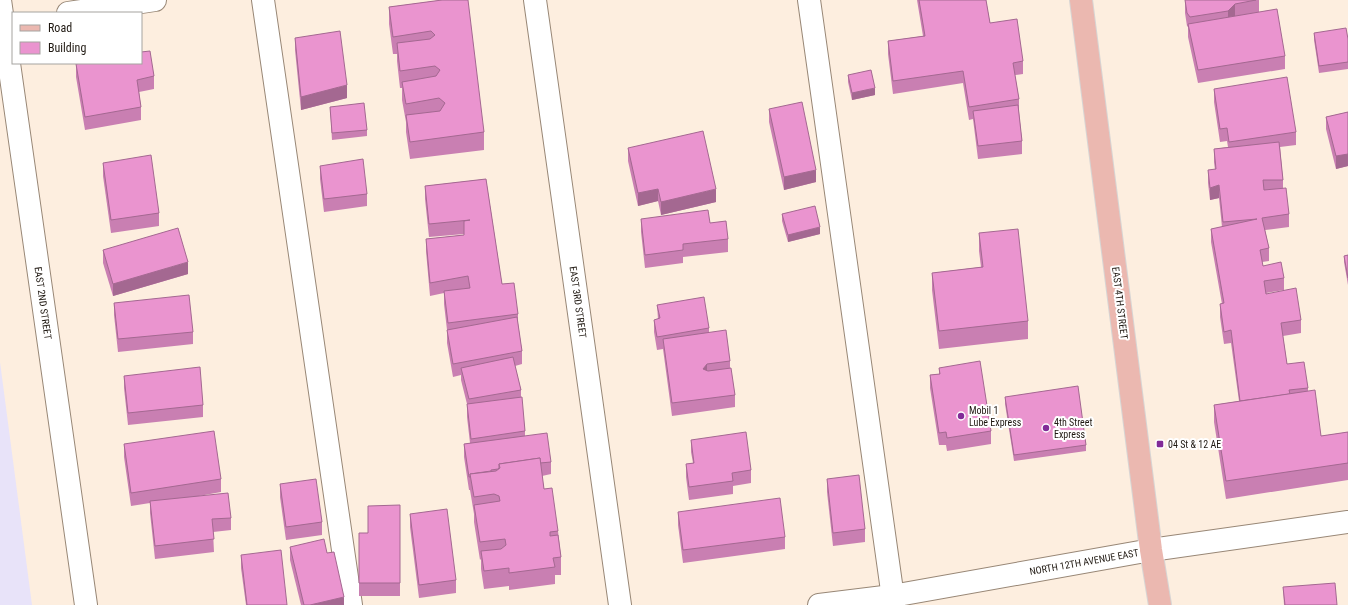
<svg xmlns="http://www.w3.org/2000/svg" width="1348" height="605" font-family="'Roboto Condensed',sans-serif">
<rect width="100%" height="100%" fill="#fdeedf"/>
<path fill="#e8e3f9" d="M0 362 32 605H0Z"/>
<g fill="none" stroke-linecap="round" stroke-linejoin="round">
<defs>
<g id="minor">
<path d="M0 0 86 605"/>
<path d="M263 0 351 605"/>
<path d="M535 0 620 605"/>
<path d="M809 0 894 605"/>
<path d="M68 13 155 0"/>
<path d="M819 605 892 596 1151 550 1348 522"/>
</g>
<path id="major" d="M1081 0 1151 550 1160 605"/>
</defs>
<use href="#minor" stroke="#988776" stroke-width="24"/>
<use href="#major" stroke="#d7d5d4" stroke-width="24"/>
<use href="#minor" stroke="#fff" stroke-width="22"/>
<use href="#major" stroke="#ebb8b0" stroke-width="22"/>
</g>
<g fill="#c97fb2">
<path d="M442 0 484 132V150L410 159 406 132V122L402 100V88H400L397 61V54H393L389 24V7Z"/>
<path d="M917 0H986L990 23 1023 61V74L1015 75 1019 99V112L1022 141V154L978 159 973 119 969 120 963 83 893 94 888 54V41L923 36Z"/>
<path d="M1185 0H1259V12L1285 56V69L1198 83 1188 37V27L1187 26 1185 13Z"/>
<path d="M1314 33 1348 39V69L1319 73 1314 40Z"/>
<path d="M295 38 347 98 301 110 295 50Z"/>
<path d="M76 64 154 76V89L139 92 141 107V120L85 130 76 77Z"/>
<path d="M848 75 875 95 852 100 848 82Z"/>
<path d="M1214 89 1296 132V145L1280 147 1283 180V188L1289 214V227L1265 230 1269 248V261L1262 262 1263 266 1284 278V290L1266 293 1301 320V333L1283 336 1287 364 1308 388V391L1321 436 1348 432V480L1226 499 1214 422V405L1239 401 1231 343 1224 344 1220 317V304H1222L1211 242V229L1222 227 1219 198 1210 200 1208 183V170H1215L1214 162V149L1228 147 1227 141 1220 142 1214 102Z"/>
<path d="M330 107 367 130V136L332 140Z"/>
<path d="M769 109 816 182 784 190 769 122Z"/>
<path d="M1348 112V166L1336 169 1326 129V117Z"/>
<path d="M628 148 716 202 661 215 658 201 638 206 628 161Z"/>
<path d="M103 163 159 213V226L111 233 103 176Z"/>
<path d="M320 166 367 194V206L324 212 320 179Z"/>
<path d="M486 179 502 284 518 314V323L522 351V364L515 366 521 390V397L525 431V436L551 462V474L542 476 544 489 558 531 561 557V575H555V584L509 590V586L484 589 481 569V559L480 560 474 522V514L470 490H469L464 457V444L470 443 467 417V404L461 380V375L453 377 447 343V330L444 304V293L430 296 426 251V239L464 235V234L429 237 425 199V186Z"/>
<path d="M782 214 820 234 788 242 782 221Z"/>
<path d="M641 219 710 223 728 239V252L683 257V263L645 268 641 232Z"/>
<path d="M979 233 1028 321V339L939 349 932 290V273L981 267 979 251Z"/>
<path d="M103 250 188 274 113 296 103 263Z"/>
<path d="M1348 255V285L1344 262V256Z"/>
<path d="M114 303 193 332V344L118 352 114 315Z"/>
<path d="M657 305 709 328V332L730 361V368L735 395V407L672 416 663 349 657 350 654 332V320L658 319Z"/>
<path d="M939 368 991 431V444L947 451 946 445H939L930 388V375L939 374Z"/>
<path d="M124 376 203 405V417L128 425 124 388Z"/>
<path d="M1005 397 1086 445V451L1014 461 1005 404Z"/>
<path d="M691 440 751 470V483L733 486V494L689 500 686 477V464L693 463 691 452Z"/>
<path d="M124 444 221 479V492L199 496 231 518V530L213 532 214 552 155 559 150 513V503L131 506 124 457Z"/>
<path d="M827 479 865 529V542L833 546 827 492Z"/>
<path d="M280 484 322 522V535L286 540 280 497Z"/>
<path d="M400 505V596H359V533H368Z"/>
<path d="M678 512 785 537V549L683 563 678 525Z"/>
<path d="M410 514 456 580V593L419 598 410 527Z"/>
<path d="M290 547 327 553 344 605H301L290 560Z"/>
<path d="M241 555 287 605H246L241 568Z"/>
<path d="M1283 587 1337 605H1284Z"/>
</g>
<g fill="#a46891">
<path d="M1235 4V17L1228 24V11Z"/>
<path d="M347 85V98L301 110V97Z"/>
<path d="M875 88V95L852 100V93Z"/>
<path d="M1348 154V166L1336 169V156Z"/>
<path d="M816 170V182L784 190V177Z"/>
<path d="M1219 185V198L1210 200V188Z"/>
<path d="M658 189V201L638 206V193Z"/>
<path d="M716 189V202L661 215V202Z"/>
<path d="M820 227V234L788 242V235Z"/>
<path d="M188 262V274L113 296V284Z"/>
<path d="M707 364V377L703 369Z"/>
<path d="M344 597V605H310Z"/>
</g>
<g fill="#ea94cf" stroke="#a46891">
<path d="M442 0H468L484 132 410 142 406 115 440 111 445 103 439 98 406 104 402 82 436 76 440 70 435 66 400 71 397 43 430 39 435 35 431 31 393 37 389 7Z"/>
<path d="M919 0H986L990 23 1017 19 1023 61 1013 63 1019 99 969 107 963 71 893 81 888 41 925 36Z"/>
<path d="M1185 0H1256L1235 4 1228 11 1190 17 1187 13Z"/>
<path d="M1277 9 1285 56 1198 70 1188 24Z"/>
<path d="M1346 28 1348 39V62L1319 66 1314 33Z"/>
<path d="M340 31 347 85 301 97 295 38Z"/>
<path d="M150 51 154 76 137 80 141 107 85 117 76 64 81 63H141V52Z"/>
<path d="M871 70 875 88 852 93 848 75Z"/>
<path d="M1287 77 1296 132 1229 142 1227 128 1220 129 1214 89Z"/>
<path d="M802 102 816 170 784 177 769 109Z"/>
<path d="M364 103 367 130 332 133 330 107Z"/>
<path d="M1018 105 1022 141 978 146 973 111Z"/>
<path d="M1348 112V154L1336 156 1326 117Z"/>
<path d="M703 131 716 189 661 202 658 189 638 193 628 148Z"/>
<path d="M1279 142 1283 180H1263L1264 190 1286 188 1289 214 1262 218 1269 248 1260 250 1263 266 1281 262 1284 278 1264 281 1266 294 1296 288 1301 320 1281 323 1287 364 1304 362 1308 388 1289 390 1290 394 1240 401 1231 330 1224 332 1220 304 1224 303 1211 229 1257 219 1223 222 1219 185 1210 188 1208 170 1216 169 1214 149Z"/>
<path d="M151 155 159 213 111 220 103 163Z"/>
<path d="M363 159 367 194 324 199 320 166Z"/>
<path d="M486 179 502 284 514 283 518 314 448 323 444 291 470 288 468 276 430 283 426 239 464 235V221L470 220 429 224 425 186Z"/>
<path d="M815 206 820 227 788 235 782 214Z"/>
<path d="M708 210 710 223 726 221 728 239 683 244V250L645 255 641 219Z"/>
<path d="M178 228 188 262 113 284 103 250Z"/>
<path d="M1018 229 1028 321 939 331 932 273 983 267 979 233Z"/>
<path d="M1348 255V278L1344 256Z"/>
<path d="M189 295 193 332 118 339 114 303Z"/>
<path d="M704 297 709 328 657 337 654 320 660 318 657 305Z"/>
<path d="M517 317 522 351 453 364 447 330Z"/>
<path d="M726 330 730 361 707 364 703 369 708 371 731 368 735 395 672 403 663 339Z"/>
<path d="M513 357 521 390 469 399 461 368Z"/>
<path d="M980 361 991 431 947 438 946 432 939 433 930 375 940 374 939 368Z"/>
<path d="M200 367 203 405 128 413 124 376Z"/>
<path d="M1078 386 1086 445 1014 455 1005 397Z"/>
<path d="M1315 390 1321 436 1348 432V463L1226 481 1214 405Z"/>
<path d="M522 397 525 431 471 439 467 404Z"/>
<path d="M214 431 221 479 131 493 124 444Z"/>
<path d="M746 432 751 470 732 473 733 481 689 487 686 464 694 463 691 440Z"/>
<path d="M547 433 551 462 540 463V458L499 464V468L498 469 491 470V471L470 474V477H469L464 444Z"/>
<path d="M540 458 544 489 552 488 558 531 550 532V536L558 535 561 557 553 558 555 567 509 573V568L484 571 481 551 501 549 506 545 505 539 480 542 474 505 500 501 499 496 494 494 474 497 470 474 496 471 500 468 499 464Z"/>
<path d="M859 475 865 529 833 533 827 479Z"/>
<path d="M316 479 322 522 286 527 280 484Z"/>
<path d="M228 493 231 518 212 519 214 539 155 546 150 501Z"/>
<path d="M780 498 785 537 683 550 678 512Z"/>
<path d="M400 505V583H359V533H368V506Z"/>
<path d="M447 509 456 580 419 585 410 514Z"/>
<path d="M324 539 327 553 334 552 344 597 310 605H304L290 547Z"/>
<path d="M281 550 287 605H247L241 555Z"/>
<path d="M1335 583 1337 605H1285L1283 587Z"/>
</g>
<g fill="#822b98" stroke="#fff" stroke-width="1.5">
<circle cx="961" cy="416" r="4"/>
<circle cx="1046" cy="428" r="4"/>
<rect x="1156" y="440" width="8" height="8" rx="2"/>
</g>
<g text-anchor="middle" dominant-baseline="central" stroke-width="4" stroke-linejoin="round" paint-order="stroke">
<g font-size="10" fill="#1f1811" stroke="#fff">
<text transform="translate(578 302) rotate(82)">EAST 3RD STREET</text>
<text transform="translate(43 303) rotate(82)">EAST 2ND STREET</text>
<text transform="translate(1120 303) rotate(83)">EAST 4TH STREET</text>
<text transform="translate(1084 562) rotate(-10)">NORTH 12TH AVENUE EAST</text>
</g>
<g font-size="10" fill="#1f1811" stroke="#fff" text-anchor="start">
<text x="969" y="410">Mobil 1<tspan x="969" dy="12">Lube Express</tspan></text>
<text x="1054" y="422">4th Street<tspan x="1054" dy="12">Express</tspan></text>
<text x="1168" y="444">04 St &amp; 12 AE</text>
</g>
</g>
<rect x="12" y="12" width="130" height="52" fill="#ffffff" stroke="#a5a3a0"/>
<rect x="20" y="25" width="20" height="6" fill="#ebb8b0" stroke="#a5a3a0"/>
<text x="48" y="32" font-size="12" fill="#1f1811">Road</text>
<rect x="20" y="42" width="20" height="12" fill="#ea94cf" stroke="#a5a3a0"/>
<text x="48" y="52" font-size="12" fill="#1f1811">Building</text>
</svg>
